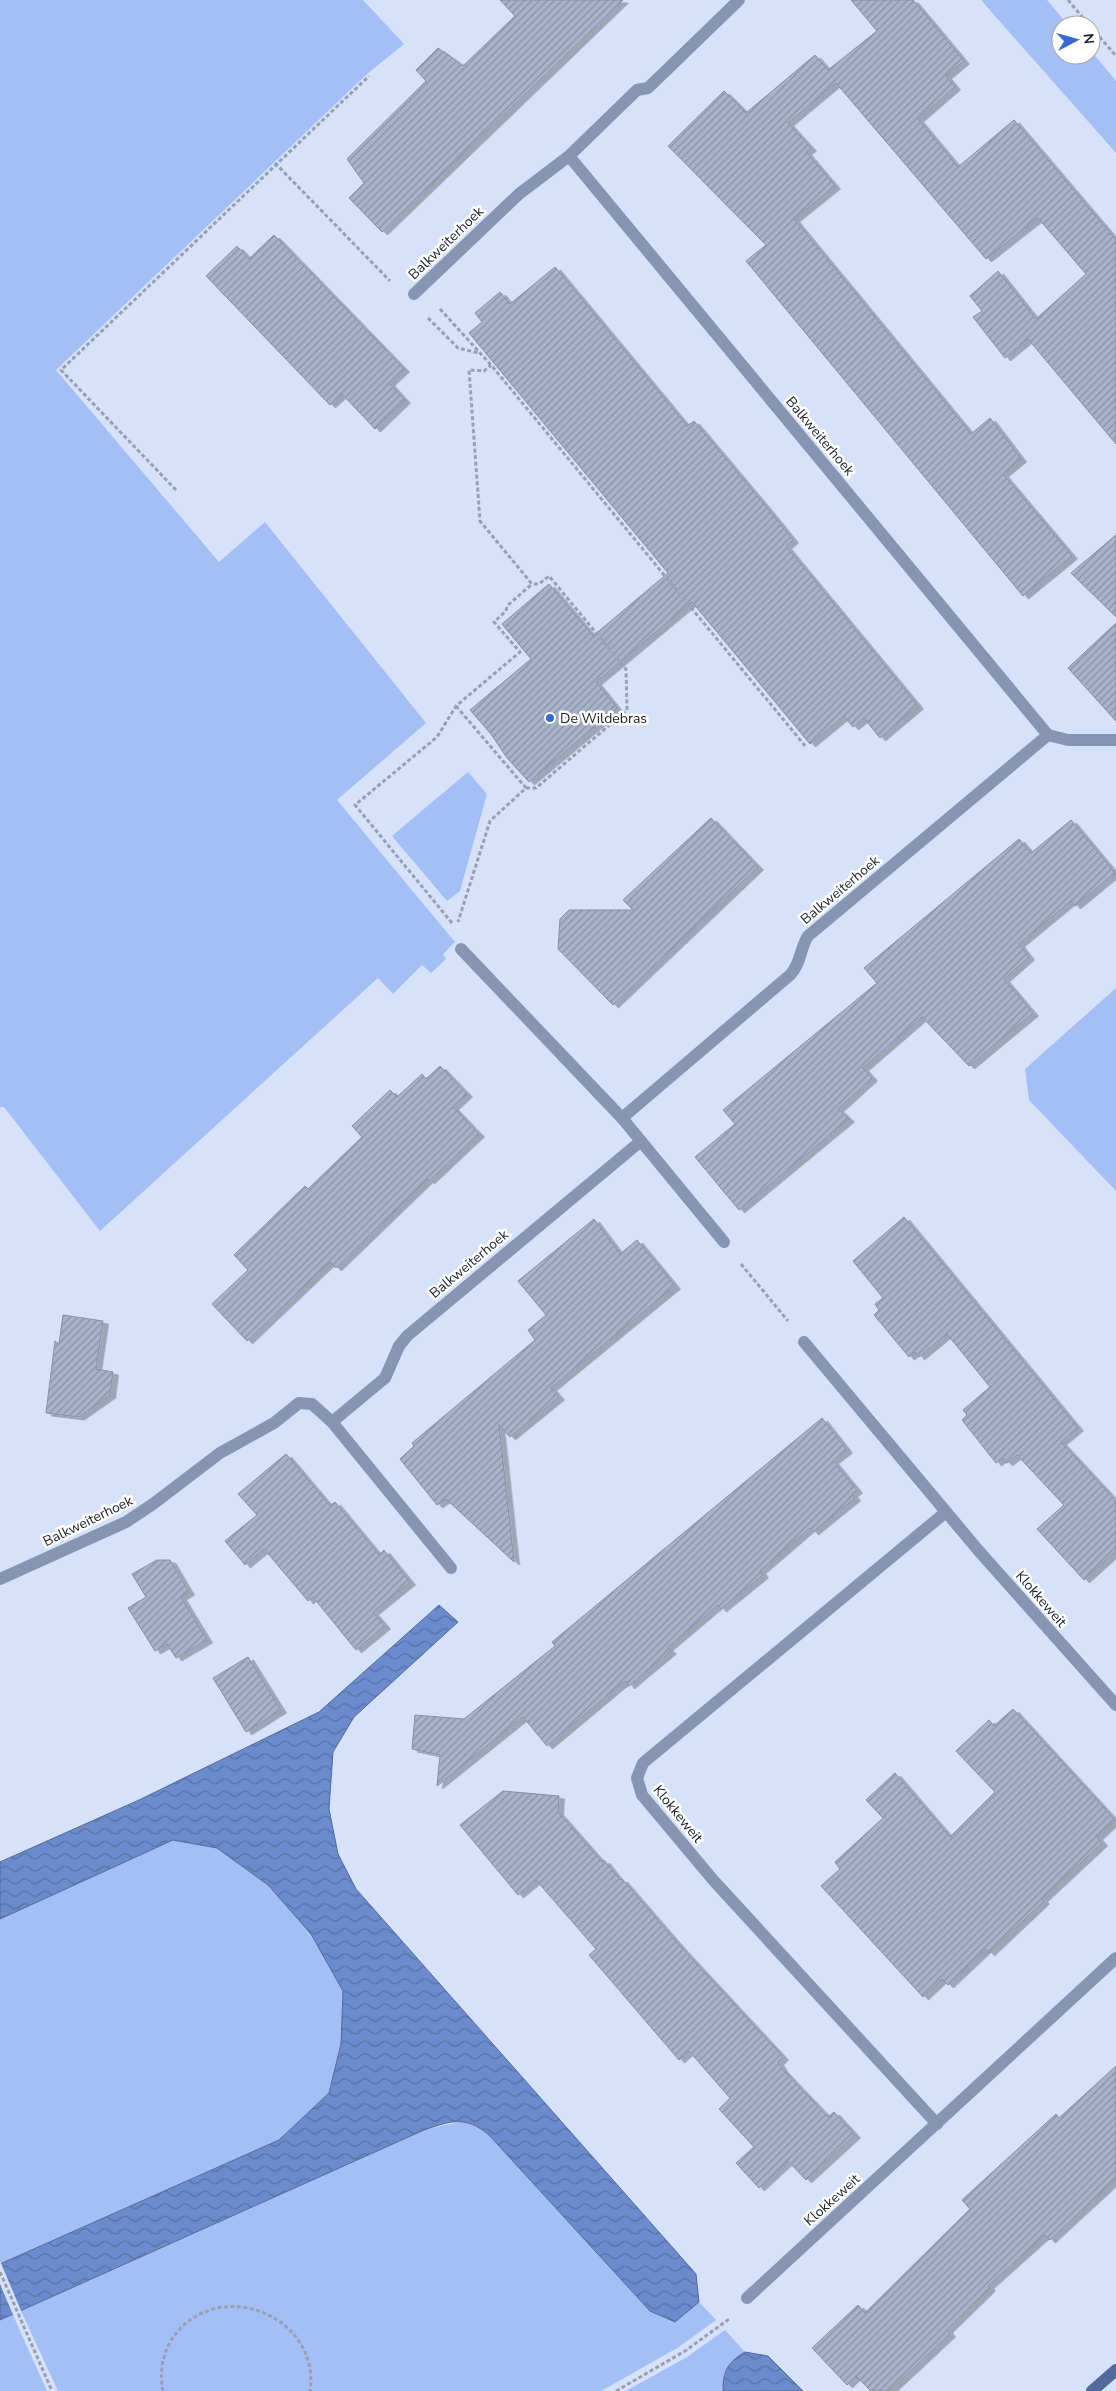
<svg xmlns="http://www.w3.org/2000/svg" width="1116" height="2391" font-family="'Nunito Sans',sans-serif">
<defs>
<pattern id="water-waves" width="16" height="10" patternUnits="userSpaceOnUse" patternTransform="scale(1.25)"><rect width="16" height="10" fill="#6b8bcc"/><path d="M0 5q4-4 8 0t8 0" fill="none" stroke="#5771a6"/></pattern>
<pattern id="building-hatch" width="6" height="6" patternUnits="userSpaceOnUse" patternTransform="scale(1.25)"><rect width="6" height="6" fill="#a7b3ca"/><path d="M-1 1l2-2M0 6l6-6M5 7l2-2" fill="none" stroke="#8791a4"/></pattern>
<filter id="shadow"><feDropShadow dx="5.5" dy="3" stdDeviation="0" flood-color="#0004"/></filter>
</defs>
<rect width="100%" height="100%" fill="#d6e2fa"/>
<g fill="#a3bff6">
<path d="M0 0H363L404 44 367 74 56 370 219 562 265 522 426 723 337 800 455 942 443 954 446 959 431 973 422 965 393 994 378 978 100 1231 4 1107H0Z"/>
<path d="M981 0H1047L1068 25H1061V55H1091V51L1116 81V153Z"/>
<path d="M468 772 487 794 460 891 447 901 392 836Z"/>
<path d="M1116 988V1191L1029 1100 1025 1069Z"/>
<path d="M173 1840 217 1848 268 1885 311 1934 343 1991 341 2044 329 2093 279 2140 0 2264V1919Z"/>
<path d="M464 2121 478 2126 489 2135 650 2311 675 2322 699 2302 716 2320 679 2347 601 2391H58L21 2311 424 2130Z"/>
<path d="M13 2314 16 2322 47 2391H0V2320Z"/>
<path d="M725 2330 745 2352C727 2363 723 2371 723 2391H626L687 2357Z"/>
</g>
<g fill="url(#water-waves)" stroke="#536b9b">
<path d="M439 1605 458 1622 354 1717 333 1752 329 1809 338 1854 356 1889 696 2274 699 2302 675 2322 650 2311 489 2135C465 2115 451 2121 424 2130L0 2320V2264L279 2140 329 2093 341 2044 343 1991 311 1934 268 1885 217 1848 173 1840 0 1919V1862L139 1800 319 1712Z"/>
<path d="M745 2352 768 2356 803 2391H723C723 2371 727 2363 745 2352Z"/>
</g>
<path fill="#d6e2fa" d="M0 2261 22 2313 14 2317 0 2284Z"/>
<g fill="none" stroke-linecap="round" stroke-linejoin="round">
<path stroke="#536b9b" stroke-width="12" d="M1092 2391 1116 2370"/>
</g>
<g fill="url(#building-hatch)" stroke="#8490a6" filter="url(#shadow)">
<path d="M500 0H623L382 232 349 198 364 183 347 159 426 81 416 70 438 48 463 66 515 16Z"/>
<path d="M851 0H913L964 61 946 76 955 87 918 119 958 167 1014 120 1116 240V444L1028 339 1005 358 973 317 982 311 970 296 998 271 1036 319 1086 274 1038 218 986 259 836 83 788 123 811 148 806 152 835 186 794 219 971 434 990 418 1021 459 1003 474 1072 556 1023 596 746 261 766 245 668 146 724 91 746 113 815 55 828 70 877 31Z"/>
<path d="M274 235 404 369 389 383 405 400 375 429 342 394 330 405 206 276 237 246 249 259Z"/>
<path d="M555 267 687 426 694 421 768 509 793 540 786 546 918 706 880 738 864 718 853 727 844 716 810 744 692 602 596 682 617 708 529 782 507 758 491 734 470 710 531 659 502 624 549 584 593 636 668 573 469 333 482 322 475 313 500 292 510 304Z"/>
<path d="M1116 535V617L1071 573Z"/>
<path d="M1116 623V721L1068 668Z"/>
<path d="M711 818 758 867 613 1005 558 949 560 919 569 910H633L623 900Z"/>
<path d="M1071 820 1115 873 1075 906 1071 901 1019 944 1029 957 1004 979 1033 1013 969 1066 922 1017 863 1068 872 1078 838 1109 849 1119 739 1210 695 1157 735 1124 723 1110 877 983 864 968 1019 839 1031 853Z"/>
<path d="M440 1066 467 1094 453 1107 479 1134 429 1181 428 1179 336 1268 330 1262 247 1341 212 1304 248 1270 234 1255 305 1186 308 1189 362 1137 352 1126 390 1090 397 1097 422 1074 426 1079Z"/>
<path d="M904 1217 1078 1428 1061 1442 1116 1501V1551L1084 1580 1037 1529 1064 1505 1017 1455 1007 1463 1003 1458 996 1463 962 1420 967 1415 963 1410 990 1387 947 1334 919 1357 915 1352 909 1357 874 1315 879 1310 875 1304 883 1298 853 1261Z"/>
<path d="M594 1219 620 1254 637 1240 675 1286 551 1388 559 1397 510 1437 499 1425 514 1562 446 1499 437 1505 400 1459 414 1446 412 1443 535 1340 528 1330 546 1315 518 1281Z"/>
<path d="M63 1315 103 1321 96 1369 113 1372 110 1395 79 1417 46 1413 55 1341 59 1344Z"/>
<path d="M822 1418 847 1450 833 1461 857 1490 852 1494 855 1498 813 1532 810 1528 760 1571 763 1575 721 1609 718 1605 667 1648 671 1651 642 1675 629 1686 626 1681 620 1685 547 1746 523 1717 437 1786 440 1755 412 1749 415 1715 464 1719 555 1646 552 1642Z"/>
<path d="M286 1454 330 1506 335 1502 379 1555 384 1550 410 1582 373 1612 385 1626 356 1650 313 1597 308 1601 264 1549 245 1565 225 1541 257 1515 238 1494Z"/>
<path d="M157 1560H170L189 1592 181 1597 207 1640 176 1658 167 1644 155 1651 128 1608 146 1597 132 1574Z"/>
<path d="M248 1657 281 1710 246 1732 213 1678Z"/>
<path d="M1013 1709 1115 1820 1097 1837 1102 1843 1042 1899 1044 1901 989 1953 986 1949 948 1985 942 1979 923 1997 821 1886 840 1869 835 1862 883 1818 866 1800 895 1773 950 1837 995 1792 956 1751 989 1720 994 1726Z"/>
<path d="M503 1791 559 1796 558 1812 602 1862 604 1860 620 1880 622 1879 679 1945 783 2057 778 2062 783 2070 828 2117 834 2112 855 2135 806 2180 788 2161 759 2188 736 2163 754 2147 719 2109 730 2098 689 2051 679 2060 589 1955 596 1949 536 1880 518 1895 460 1825Z"/>
<path d="M1116 2066V2179L1050 2240 1045 2235 988 2286 990 2288 947 2330 950 2334 889 2391H871L856 2376 847 2385 812 2348 858 2305 865 2313 970 2209 962 2200 1056 2114 1059 2118Z"/>
</g>
<g fill="none" stroke-linecap="round" stroke-linejoin="round">
<g stroke="#97a0b3" stroke-width="3" stroke-dasharray="4 2.5" stroke-linecap="butt">
<path d="M1068 0 1089 25"/>
<path d="M1091 27 1116 56"/>
<path d="M275 163 390 281"/>
<path d="M440 309 491 365 806 747"/>
<path d="M428 318 458 348 479 353"/>
<path d="M176 490 61 370 369 76"/>
<path d="M456 706 526 788 490 821 458 922"/>
<path d="M526 788H536L627 710 626 669 549 576 539 584H532"/>
<path d="M452 923 355 805 437 737 456 706 520 652 494 622 506 611 507 606 532 584 480 521 469 370 484 371 491 365"/>
<path d="M741 1264 788 1321"/>
<path d="M0 2272 52 2391"/>
<path d="M163 2391C153 2343 192 2302 240 2307 283 2311 317 2348 310 2391"/>
<path d="M616 2391 685 2351 729 2319"/>
</g>
<g stroke="#8695b2" stroke-width="12">
<path d="M569 156 1048 735 1068 740H1116"/>
<path d="M414 294 519 194 569 156 637 90 648 88 739 0"/>
<path d="M461 949 622 1118 724 1242"/>
<path d="M622 1118 790 975C801 964 800 948 808 936L1048 735"/>
<path d="M804 1342 978 1550 1116 1705"/>
<path d="M332 1422 385 1378 399 1346 407 1336 641 1141"/>
<path d="M0 1579 126 1522 153 1504 220 1453 274 1423 299 1403 312 1404 332 1422 451 1568"/>
<path d="M937 2124 714 1881 642 1795 637 1778 643 1763 946 1512"/>
<path d="M747 2298 1116 1958"/>
</g>
</g>
<circle fill="#3867d7" stroke="#fff" stroke-width="2" cx="550" cy="718" r="5"/>
<g text-anchor="middle" dominant-baseline="central" stroke-width="5" stroke-linejoin="round" paint-order="stroke">
<g font-size="14" fill="#1c2129" stroke="#fff">
<text transform="translate(446 243) rotate(-44)">Balkweiterhoek</text>
<text transform="translate(820 436) rotate(50)">Balkweiterhoek</text>
<text transform="translate(840 890) rotate(-40)">Balkweiterhoek</text>
<text transform="translate(469 1264) rotate(-40)">Balkweiterhoek</text>
<text transform="translate(88 1521) rotate(-26)">Balkweiterhoek</text>
<text transform="translate(1041 1599) rotate(49)">Klokkeweit</text>
<text transform="translate(678 1814) rotate(51)">Klokkeweit</text>
<text transform="translate(832 2200) rotate(-42)">Klokkeweit</text>
</g>
<g font-size="14" fill="#1c2129" stroke="#fff" text-anchor="start">
<text x="560" y="718">De Wildebras</text>
</g>
</g>
<g transform="translate(1076 40) rotate(84)"><circle r="24" fill="#ffffff" stroke="#a4a6a9"/>
<path d="M0-4L9 19L0 12L-9 19Z" fill="#3867d7"/>
<text y="-8" font-size="14" font-weight="bold" text-anchor="middle" fill="#1c2129">N</text>
</g>
</svg>
